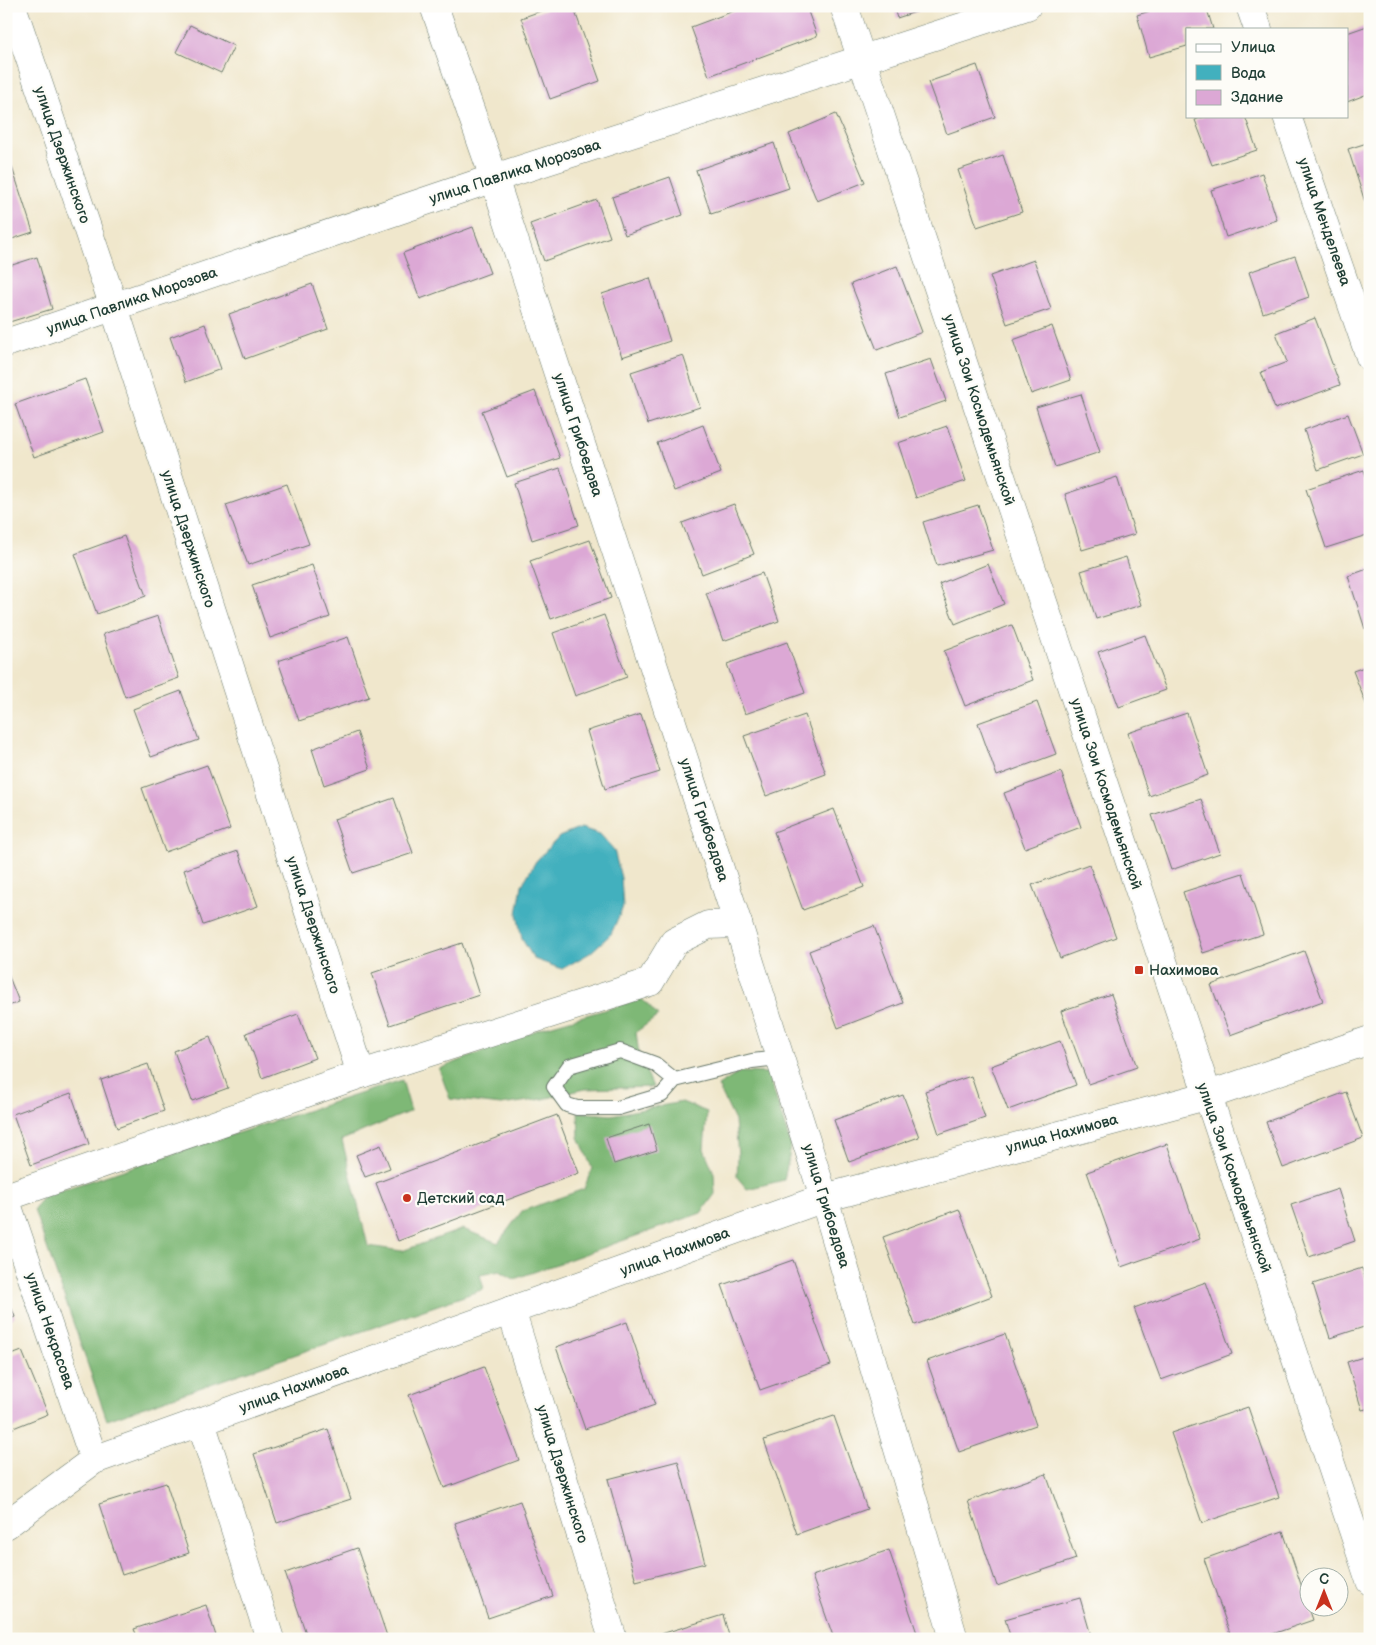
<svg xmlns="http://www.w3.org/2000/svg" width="1376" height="1645" font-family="'Balsamiq Sans',sans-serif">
<rect width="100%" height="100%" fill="#fdfcf7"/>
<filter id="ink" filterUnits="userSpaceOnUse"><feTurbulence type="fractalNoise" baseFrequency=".02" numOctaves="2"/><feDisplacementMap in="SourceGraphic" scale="10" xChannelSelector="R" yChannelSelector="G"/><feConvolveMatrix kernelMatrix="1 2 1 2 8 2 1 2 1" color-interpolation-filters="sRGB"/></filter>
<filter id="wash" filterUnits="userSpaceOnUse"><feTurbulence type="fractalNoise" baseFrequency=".0096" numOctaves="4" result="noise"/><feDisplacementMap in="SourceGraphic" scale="20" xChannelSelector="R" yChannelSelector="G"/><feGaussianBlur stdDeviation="1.12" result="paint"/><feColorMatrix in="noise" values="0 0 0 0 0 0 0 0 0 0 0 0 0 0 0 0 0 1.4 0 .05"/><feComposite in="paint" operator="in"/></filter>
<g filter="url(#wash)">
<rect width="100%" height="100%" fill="#f0e7cc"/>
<g fill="#7eb876" stroke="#4e7a55">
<path d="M642 999 658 1016 636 1032 639 1055 653 1087 585 1089 543 1099 501 1105 450 1099 439 1069 542 1028Z"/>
<path d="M740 1072 768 1073 791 1146 784 1180 747 1189 737 1177 738 1155 735 1121 718 1086Z"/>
<path d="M402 1080 411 1111 342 1140 368 1246 402 1251 463 1229 498 1243 522 1211 584 1189 592 1168 579 1137 578 1112 611 1115 682 1102 707 1112 704 1149 714 1173 715 1194 701 1213 514 1279 500 1271 480 1275 484 1289 107 1420 34 1210 43 1196Z"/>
</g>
<path fill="#42b0be" stroke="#307679" d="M581 828 600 834 614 850 621 878 623 907 611 934 590 953 562 969 534 959 522 939 517 914 522 885 536 861 559 837Z"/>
<g id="blocks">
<g fill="#dca8d5">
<path d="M555 6H573L600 81 550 99 521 18Z"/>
<path d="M747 6H806L817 36 709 76 691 27Z"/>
<path d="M893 6H931V7L897 18Z"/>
<path d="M1166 6H1206L1213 29H1187V46L1149 57 1137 15Z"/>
<path d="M190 25 234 46 221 73 176 52Z"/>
<path d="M1370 25V93L1347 102V33Z"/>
<path d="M977 65 995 117 947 134 928 82Z"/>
<path d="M836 114 865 182 817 201 789 134Z"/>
<path d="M1205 116H1245L1257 150 1212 165 1195 120Z"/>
<path d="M1370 142V200L1365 202 1348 149Z"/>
<path d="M774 143 789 188 711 214 696 170Z"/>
<path d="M1003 155 1022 212 977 227 958 170Z"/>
<path d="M9 158 33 232 6 241V159Z"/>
<path d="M1262 173 1277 220 1226 237 1211 190Z"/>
<path d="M670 177 683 215 625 235 612 197Z"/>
<path d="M597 200 610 237 544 261 530 224Z"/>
<path d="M473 227 490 273 420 299 403 253Z"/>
<path d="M1295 256 1309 297 1263 313 1249 272Z"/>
<path d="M37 257 52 309 6 323V267Z"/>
<path d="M1034 260 1051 309 1007 324 990 276Z"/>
<path d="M897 266 922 332 877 350 851 284Z"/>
<path d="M650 278 670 341 622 357 602 294Z"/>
<path d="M312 284 328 329 245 359 229 314Z"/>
<path d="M1315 318 1340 385 1275 409 1261 372 1287 362 1276 333Z"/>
<path d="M205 324 221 369 186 382 170 337Z"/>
<path d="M1052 326 1071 380 1031 394 1013 340Z"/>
<path d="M683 355 700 407 648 424 631 372Z"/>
<path d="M931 359 946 401 900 417 886 374Z"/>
<path d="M85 379 104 432 34 457 15 404Z"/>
<path d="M535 391 560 458 507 477 482 411Z"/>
<path d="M1081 394 1100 452 1055 467 1036 407Z"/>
<path d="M1348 414 1363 454 1318 470 1304 430Z"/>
<path d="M703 425 721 473 674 491 657 443Z"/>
<path d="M947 426 966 481 916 498 898 443Z"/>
<path d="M560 468 579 525 532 540 514 483Z"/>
<path d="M1364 470 1370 488V534L1326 548 1306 489Z"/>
<path d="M1117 477 1135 534 1082 550 1065 494Z"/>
<path d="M287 484 309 544 248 565 226 505Z"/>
<path d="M734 504 754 554 702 574 682 523Z"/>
<path d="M978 505 993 550 937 566 923 522Z"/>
<path d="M124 536 146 596 97 614 75 554Z"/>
<path d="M590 540 611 598 551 619 530 561Z"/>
<path d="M1126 557 1141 605 1096 619 1081 571Z"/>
<path d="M988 564 1004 604 955 624 939 584Z"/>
<path d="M312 565 330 617 270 638 252 585Z"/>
<path d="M1370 568V628L1365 629 1348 576Z"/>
<path d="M762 573 779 621 723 641 706 593Z"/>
<path d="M604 615 627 677 575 696 553 633Z"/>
<path d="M158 616 179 678 125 697 103 634Z"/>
<path d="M1012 625 1033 680 965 706 944 651Z"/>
<path d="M1145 635 1166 690 1119 707 1098 652Z"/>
<path d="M348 637 369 697 299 721 278 661Z"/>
<path d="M787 642 805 693 745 714 727 664Z"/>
<path d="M1370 665V714L1353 671Z"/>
<path d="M181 691 199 740 151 757 133 709Z"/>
<path d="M1037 702 1056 754 997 776 978 723Z"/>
<path d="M1187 713 1208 775 1149 796 1128 733Z"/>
<path d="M641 714 660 772 605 789 587 731Z"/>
<path d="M805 715 826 774 766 796 744 736Z"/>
<path d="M357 732 370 769 324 785 312 749Z"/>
<path d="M207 765 230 829 165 852 142 788Z"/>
<path d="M1061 772 1081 827 1025 848 1004 793Z"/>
<path d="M394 798 413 853 353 873 334 819Z"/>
<path d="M1201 799 1220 853 1171 870 1152 815Z"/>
<path d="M834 809 864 887 803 910 774 832Z"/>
<path d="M238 851 258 906 203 925 184 870Z"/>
<path d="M1089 864 1116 937 1060 958 1032 885Z"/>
<path d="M1243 873 1263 934 1203 953 1183 892Z"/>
<path d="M874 926 903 1003 838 1028 809 951Z"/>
<path d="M462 943 479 995 390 1025 372 973Z"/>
<path d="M1304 951 1323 1001 1230 1035 1211 985Z"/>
<path d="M6 969 19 1002 6 1007Z"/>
<path d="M1111 994 1137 1067 1088 1084 1061 1011Z"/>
<path d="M298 1014 315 1058 262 1078 246 1033Z"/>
<path d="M210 1037 228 1088 192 1101 174 1051Z"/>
<path d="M1060 1041 1076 1085 1008 1110 991 1066Z"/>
<path d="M148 1064 164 1111 117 1128 101 1080Z"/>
<path d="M971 1076 985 1118 939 1134 925 1091Z"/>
<path d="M1346 1092 1363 1138 1283 1168 1266 1122Z"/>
<path d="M71 1093 89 1144 31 1165 13 1114Z"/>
<path d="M903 1095 919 1137 849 1162 834 1120Z"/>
<path d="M557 1115 579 1173 398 1241 376 1183Z"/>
<path d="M649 1124 657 1150 614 1164 606 1138Z"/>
<path d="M1167 1144 1200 1239 1121 1267 1087 1172Z"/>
<path d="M381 1145 390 1168 365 1177 356 1155Z"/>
<path d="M1338 1189 1355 1241 1309 1257 1291 1205Z"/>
<path d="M959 1209 992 1296 915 1325 883 1237Z"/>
<path d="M793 1260 831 1365 760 1390 722 1285Z"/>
<path d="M1362 1268 1370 1294V1325L1330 1338 1313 1284Z"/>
<path d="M1206 1282 1232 1354 1161 1380 1134 1308Z"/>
<path d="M6 1293 15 1317 6 1321Z"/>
<path d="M627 1322 655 1405 585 1429 556 1347Z"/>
<path d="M1005 1334 1036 1425 959 1452 927 1361Z"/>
<path d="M22 1351 48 1414 6 1431V1357Z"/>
<path d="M1370 1355V1408L1362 1410 1347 1362Z"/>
<path d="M484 1367 519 1460 444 1488 409 1395Z"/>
<path d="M1248 1407 1279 1497 1202 1523 1171 1433Z"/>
<path d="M834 1416 867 1509 797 1534 764 1440Z"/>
<path d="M328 1429 351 1499 277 1523 254 1454Z"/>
<path d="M678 1461 705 1563 636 1581 608 1479Z"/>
<path d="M1046 1474 1076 1559 997 1586 968 1501Z"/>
<path d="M166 1483 189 1553 122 1575 99 1504Z"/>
<path d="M520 1501 553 1596 488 1618 455 1523Z"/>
<path d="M1283 1531 1313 1620 1258 1639H1232L1204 1559Z"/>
<path d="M357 1548 388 1639H308L285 1573Z"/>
<path d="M889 1550 919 1639H834L812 1576Z"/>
<path d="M1080 1598 1092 1639H1011L1005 1619Z"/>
<path d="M206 1605 217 1639H138L134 1629Z"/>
<path d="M723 1615 730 1639H648V1638Z"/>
</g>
</g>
</g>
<g filter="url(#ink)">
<use href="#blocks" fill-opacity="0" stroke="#687869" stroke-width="1"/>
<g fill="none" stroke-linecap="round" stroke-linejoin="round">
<defs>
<path id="service" d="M675 1080 662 1095 618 1108H577L567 1105 554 1087 569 1066 620 1051 655 1064 675 1080 752 1061 780 1058"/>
<g id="minor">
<path d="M12 6 114 307 361 1074"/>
<path d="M434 6 494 178 738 924 824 1198 954 1639"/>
<path d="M844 6 1370 1581"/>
<path d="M1250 6 1258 29"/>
<path d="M1287 116 1370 357"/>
<path d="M6 343 494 178 1027 6"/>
<path d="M6 1197 361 1074 650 982 674 942 708 925 738 924"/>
<path d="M6 1201 94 1460"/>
<path d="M511 1310 613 1639"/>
<path d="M201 1422 270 1639"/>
<path d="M6 1525 94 1460 824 1198 1206 1096 1370 1040"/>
</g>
</defs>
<use href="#service" stroke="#687869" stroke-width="16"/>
<use href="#minor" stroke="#687869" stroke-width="29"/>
<use href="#service" stroke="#fff" stroke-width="14"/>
<use href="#minor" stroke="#fff" stroke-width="28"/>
</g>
</g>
<g fill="#c8321e" stroke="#fdfcf7" stroke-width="2">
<rect x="1134" y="965" width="10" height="10" rx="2.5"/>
<circle cx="407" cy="1198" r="5"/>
</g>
<g text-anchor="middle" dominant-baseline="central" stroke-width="4.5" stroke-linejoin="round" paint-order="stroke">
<g font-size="15" fill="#1f3d34" stroke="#fdfcf7">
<text transform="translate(62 155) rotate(71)">улица Дзержинского</text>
<text transform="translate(515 172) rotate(-18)">улица Павлика Морозова</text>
<text transform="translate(1324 222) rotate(71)">улица Менделеева</text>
<text transform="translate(132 301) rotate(-19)">улица Павлика Морозова</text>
<text transform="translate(979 410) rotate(72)">улица Зои Космодемьянской</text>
<text transform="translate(578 435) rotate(72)">улица Грибоедова</text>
<text transform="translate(188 539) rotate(72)">улица Дзержинского</text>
<text transform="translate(1106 794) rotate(72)">улица Зои Космодемьянской</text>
<text transform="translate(704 820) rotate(72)">улица Грибоедова</text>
<text transform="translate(313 925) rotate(72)">улица Дзержинского</text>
<text transform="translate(1062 1134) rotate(-15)">улица Нахимова</text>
<text transform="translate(1234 1178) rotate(71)">улица Зои Космодемьянской</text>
<text transform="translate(826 1206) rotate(73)">улица Грибоедова</text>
<text transform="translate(675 1252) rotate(-20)">улица Нахимова</text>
<text transform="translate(50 1331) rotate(71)">улица Некрасова</text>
<text transform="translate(294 1389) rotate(-20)">улица Нахимова</text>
<text transform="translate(562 1474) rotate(73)">улица Дзержинского</text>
</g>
<g font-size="15" fill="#1f3d34" stroke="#fdfcf7" text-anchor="start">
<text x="1149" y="970">Нахимова</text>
<text x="417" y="1198">Детский сад</text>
</g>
</g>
<rect width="1376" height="1645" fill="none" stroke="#fdfcf7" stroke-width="25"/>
<rect x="1186" y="28" width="162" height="90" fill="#fdfcf7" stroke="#a4b0a9"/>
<rect x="1196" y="44" width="25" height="8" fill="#ffffff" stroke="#a4b0a9"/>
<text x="1231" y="52" font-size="15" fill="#1f3d34">Улица</text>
<rect x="1196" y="65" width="25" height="15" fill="#42b0be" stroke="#a4b0a9"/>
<text x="1231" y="78" font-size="15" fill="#1f3d34">Вода</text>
<rect x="1196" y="90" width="25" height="15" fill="#dca8d5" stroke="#a4b0a9"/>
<text x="1231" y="102" font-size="15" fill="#1f3d34">Здание</text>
<g transform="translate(1324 1592)"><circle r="24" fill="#fdfcf7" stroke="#a4b0a9"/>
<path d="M0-4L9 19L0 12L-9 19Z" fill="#c8321e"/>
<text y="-8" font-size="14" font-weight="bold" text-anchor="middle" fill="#1f3d34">С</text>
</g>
</svg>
